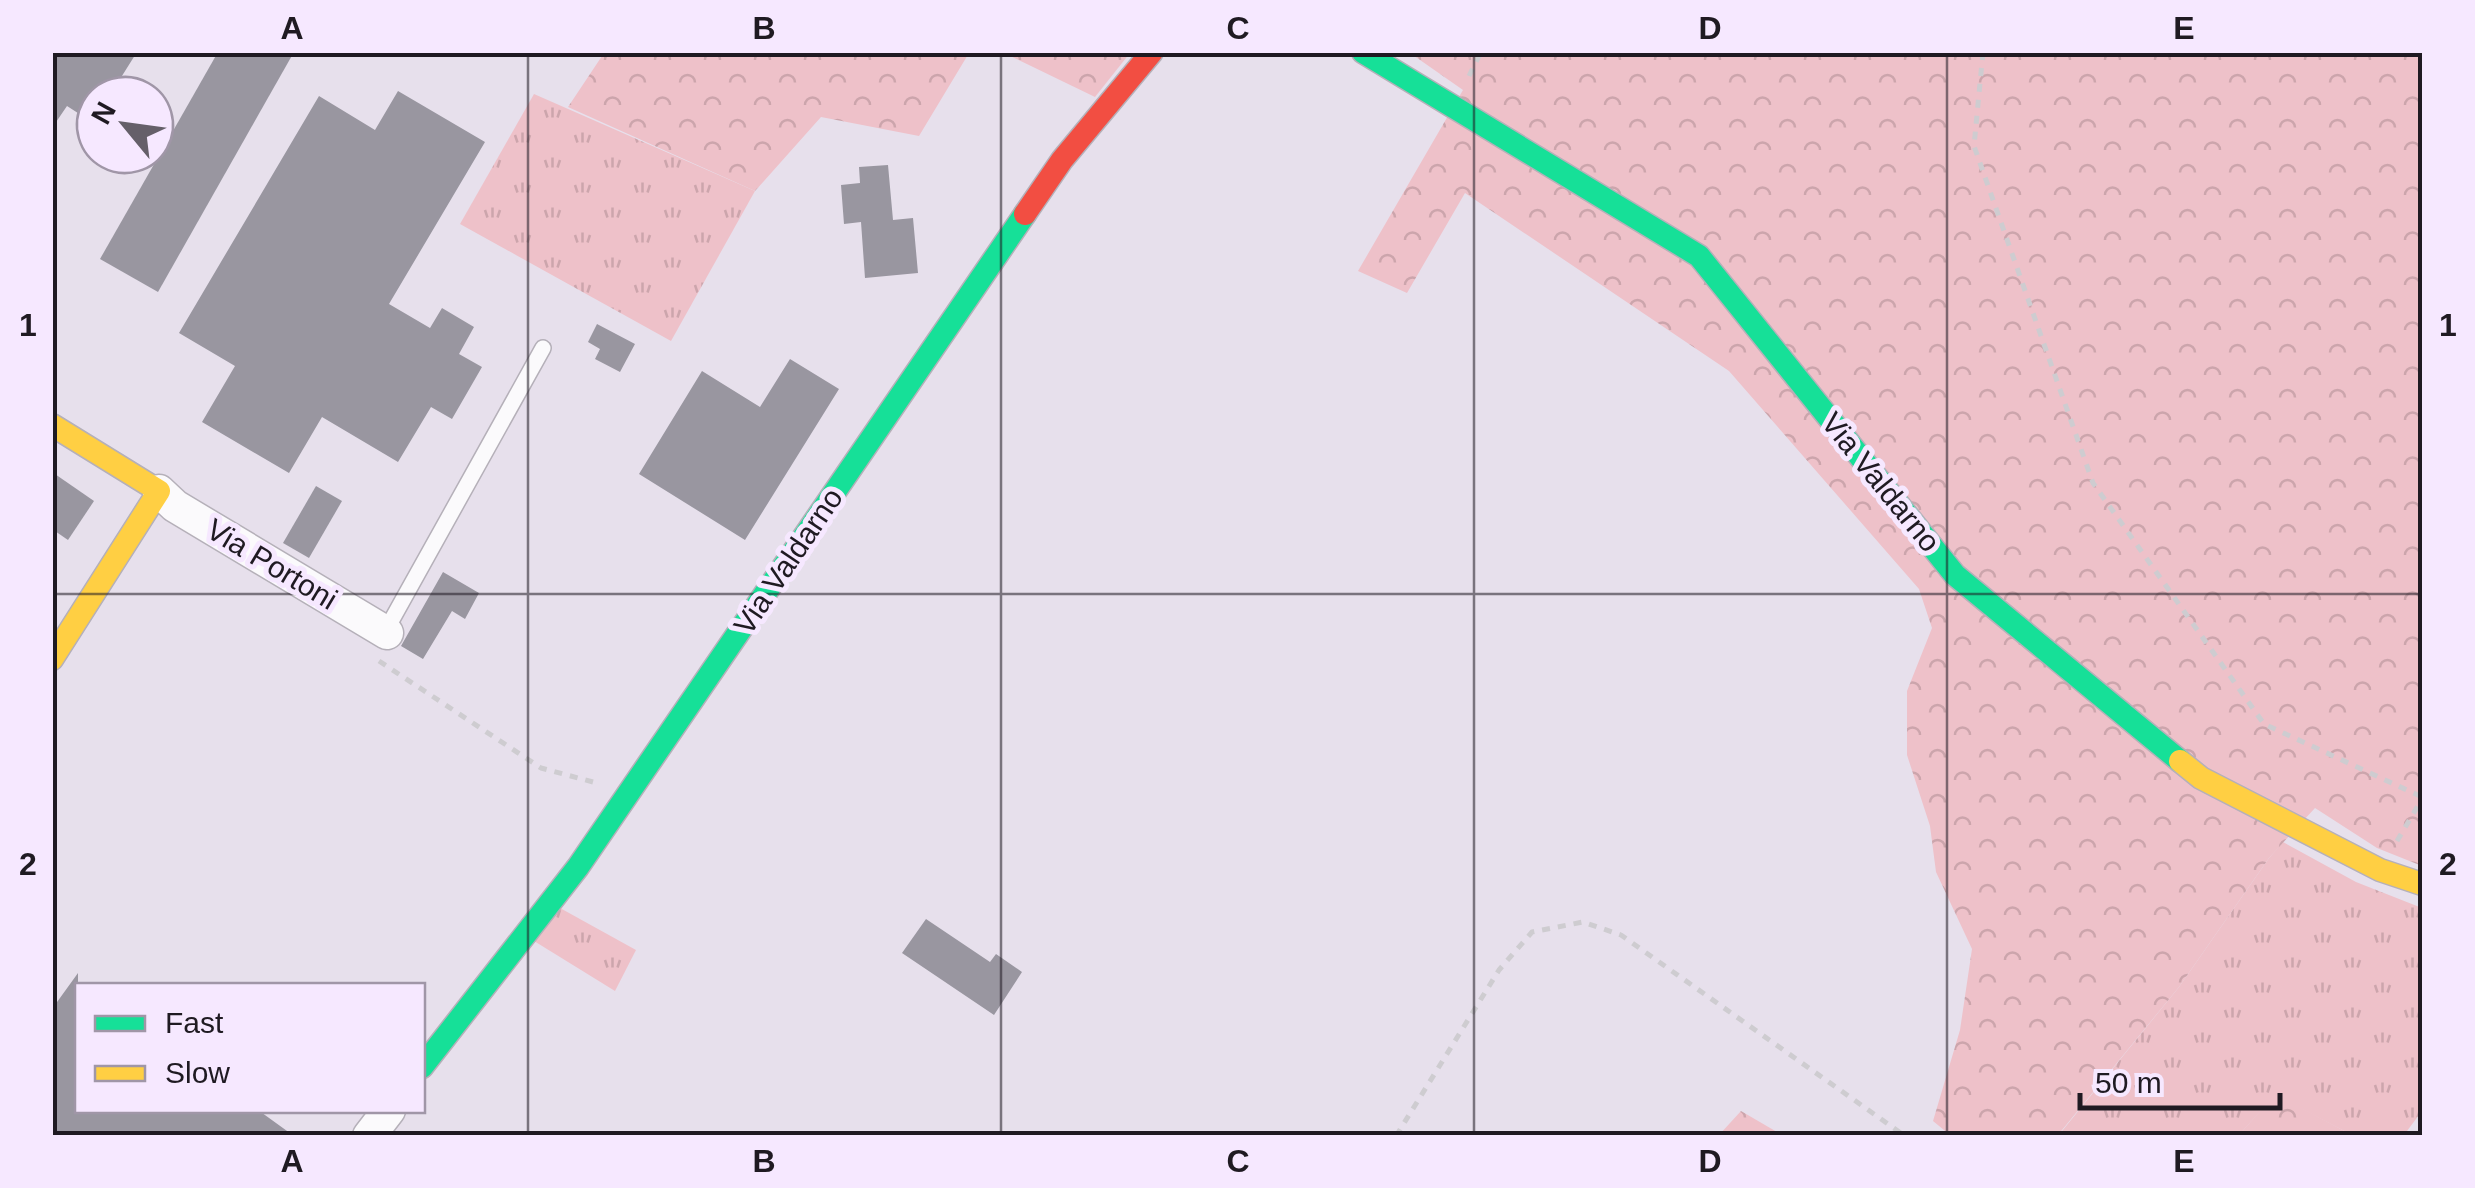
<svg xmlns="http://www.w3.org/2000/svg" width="2475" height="1188" font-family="Helvetica,sans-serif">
<defs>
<pattern id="grass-tufts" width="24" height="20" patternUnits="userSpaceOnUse" patternTransform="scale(2.5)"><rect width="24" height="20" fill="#eec1c9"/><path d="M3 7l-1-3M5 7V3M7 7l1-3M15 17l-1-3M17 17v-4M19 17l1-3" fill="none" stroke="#cca5ac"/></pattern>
<pattern id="forest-crowns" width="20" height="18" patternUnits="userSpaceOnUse" patternTransform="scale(2.5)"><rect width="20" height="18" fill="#eec1c9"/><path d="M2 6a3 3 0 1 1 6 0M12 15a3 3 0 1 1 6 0" fill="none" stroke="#cca5ac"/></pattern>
</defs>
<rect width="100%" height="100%" fill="#e7e0ec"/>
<g fill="url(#grass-tufts)">
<path d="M534 94 755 191 671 341 460 224Z"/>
<path d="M2283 842 2356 882 2422 908V1111L2404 1135H2352L2275 1095 2239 1135 2058 1136 2179 987 2269 858Z"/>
<path d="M560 908 636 950 615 991 534 941Z"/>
</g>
<g fill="url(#forest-crowns)">
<path d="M604 53V52L969 53 919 136 821 117 755 191 568 107Z"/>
<path d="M1004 53H1130L1095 97Z"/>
<path d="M1410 53H2422V866L2377 848 2315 808 2269 858 2179 987 2058 1135H1950L1933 1121 1960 1030 1972 949 1936 872 1930 826 1907 755V691L1932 628 1919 589 1729 371 1465 193 1407 293 1358 271 1463 90Z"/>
<path d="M2275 1094 2352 1135H2239Z"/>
<path d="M1741 1111 1782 1135H1719Z"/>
</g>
<g fill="#9996a0">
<path d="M52 52H137L110 95H95V124L67 106 52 128Z"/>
<path d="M218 52H294L158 292 100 259Z"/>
<path d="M398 91 485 142 389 304 430 328 442 308 474 327 459 354 482 367 452 419 431 407 398 462 322 417 289 473 202 422 235 366 179 333 319 96 375 130Z"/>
<path d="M888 165 893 220 913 218 918 273 865 278 861 222 844 224 841 185 860 183 859 167Z"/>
<path d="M597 324 635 344 620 372 595 359 600 349 588 342Z"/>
<path d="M790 359 839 389 745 540 639 474 702 371 760 407Z"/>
<path d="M52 472 94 501 68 540 52 529Z"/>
<path d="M316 486 342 501 309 558 283 543Z"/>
<path d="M443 572 479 593 465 619 452 611 423 659 401 646Z"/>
<path d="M926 919 990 962 996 954 1022 972 994 1015 902 953Z"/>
<path d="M78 973V1110H258L294 1136H52V1009Z"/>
</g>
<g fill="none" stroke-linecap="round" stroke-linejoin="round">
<defs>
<path id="lane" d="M385 632 543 348"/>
<g id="street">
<path d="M159 491 175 506 387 633"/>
<path d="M369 1136 389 1110"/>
</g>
<g id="fast">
<path d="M1363 52 1699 256 1955 575 2180 761"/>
<path d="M422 1067 578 867 1025 214"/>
</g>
<g id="slow">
<path d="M52 425 159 491 52 659"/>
<path d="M2180 761 2201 778 2380 870 2422 884"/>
</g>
<path id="jam" d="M1025 214 1062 160 1152 52"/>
</defs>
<use href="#lane" stroke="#b5b0b9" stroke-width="18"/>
<use href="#street" stroke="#b5b0b9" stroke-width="35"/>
<use href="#fast" stroke="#b5b0b9" stroke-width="25"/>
<use href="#slow" stroke="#b5b0b9" stroke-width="25"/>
<use href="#jam" stroke="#b5b0b9" stroke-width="25"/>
<g stroke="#ceccd0" stroke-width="5" stroke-dasharray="8 8" stroke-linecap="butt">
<path d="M1983 52 1974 146 2093 483 2264 724 2422 797"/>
<path d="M1469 76 1481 52"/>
<path d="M379 661 541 768 593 782"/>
<path d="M2397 841 2422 799"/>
<path d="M1396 1136 1499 970 1532 932 1583 922 1621 935 1905 1136"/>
</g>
<use href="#lane" stroke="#fbfafc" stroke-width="15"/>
<use href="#street" stroke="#fbfafc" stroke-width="32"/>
<use href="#fast" stroke="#16e098" stroke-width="22"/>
<use href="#slow" stroke="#ffcf43" stroke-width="22"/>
<use href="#jam" stroke="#f24e42" stroke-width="22"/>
</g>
<path fill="none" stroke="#1f1a22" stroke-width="2.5" stroke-opacity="0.55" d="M528 52V1136M1001 52V1136M1474 52V1136M1947 52V1136M52 594H2422"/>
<g text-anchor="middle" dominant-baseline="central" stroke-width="10" stroke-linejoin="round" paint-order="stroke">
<g font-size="30" fill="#1f1a22" stroke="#f6e8ff">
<text transform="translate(1881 482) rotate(51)">Via Valdarno</text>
<text transform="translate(788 561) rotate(-56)">Via Valdarno</text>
<text transform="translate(272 564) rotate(31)">Via Portoni</text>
</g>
</g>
<rect width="2475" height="1188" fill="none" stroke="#f6e8ff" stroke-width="110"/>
<rect x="75" y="983" width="350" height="130" fill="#f6e8ff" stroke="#a096a7" stroke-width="2.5"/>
<rect x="95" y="1016" width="50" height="15" fill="#16e098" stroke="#a096a7" stroke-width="2.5"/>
<text x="165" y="1033" font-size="30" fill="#1f1a22">Fast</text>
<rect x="95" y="1066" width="50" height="15" fill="#ffcf43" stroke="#a096a7" stroke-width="2.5"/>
<text x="165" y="1083" font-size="30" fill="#1f1a22">Slow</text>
<g transform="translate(125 125) rotate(299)"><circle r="48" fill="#f6e8ff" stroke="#a096a7" stroke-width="2.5"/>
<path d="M0-8L18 38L0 25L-18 38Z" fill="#655f69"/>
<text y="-15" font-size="28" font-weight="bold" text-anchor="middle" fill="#1f1a22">N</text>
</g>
<path d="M2080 1093v15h200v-15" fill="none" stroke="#1f1a22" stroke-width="5"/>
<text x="2095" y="1093" font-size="30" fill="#1f1a22" stroke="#f6e8ff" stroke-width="8" paint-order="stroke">50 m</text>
<rect x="55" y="55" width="2365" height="1078" fill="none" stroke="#1f1a22" stroke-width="4"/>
<g font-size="32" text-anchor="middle" font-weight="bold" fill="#1f1a22">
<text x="292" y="39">A</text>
<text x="764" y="39">B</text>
<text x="1238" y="39">C</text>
<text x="1710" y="39">D</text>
<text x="2184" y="39">E</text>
<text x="28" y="336">1</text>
<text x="2448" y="336">1</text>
<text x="28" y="875">2</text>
<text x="2448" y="875">2</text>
<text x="292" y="1172">A</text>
<text x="764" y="1172">B</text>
<text x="1238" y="1172">C</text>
<text x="1710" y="1172">D</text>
<text x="2184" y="1172">E</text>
</g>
</svg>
